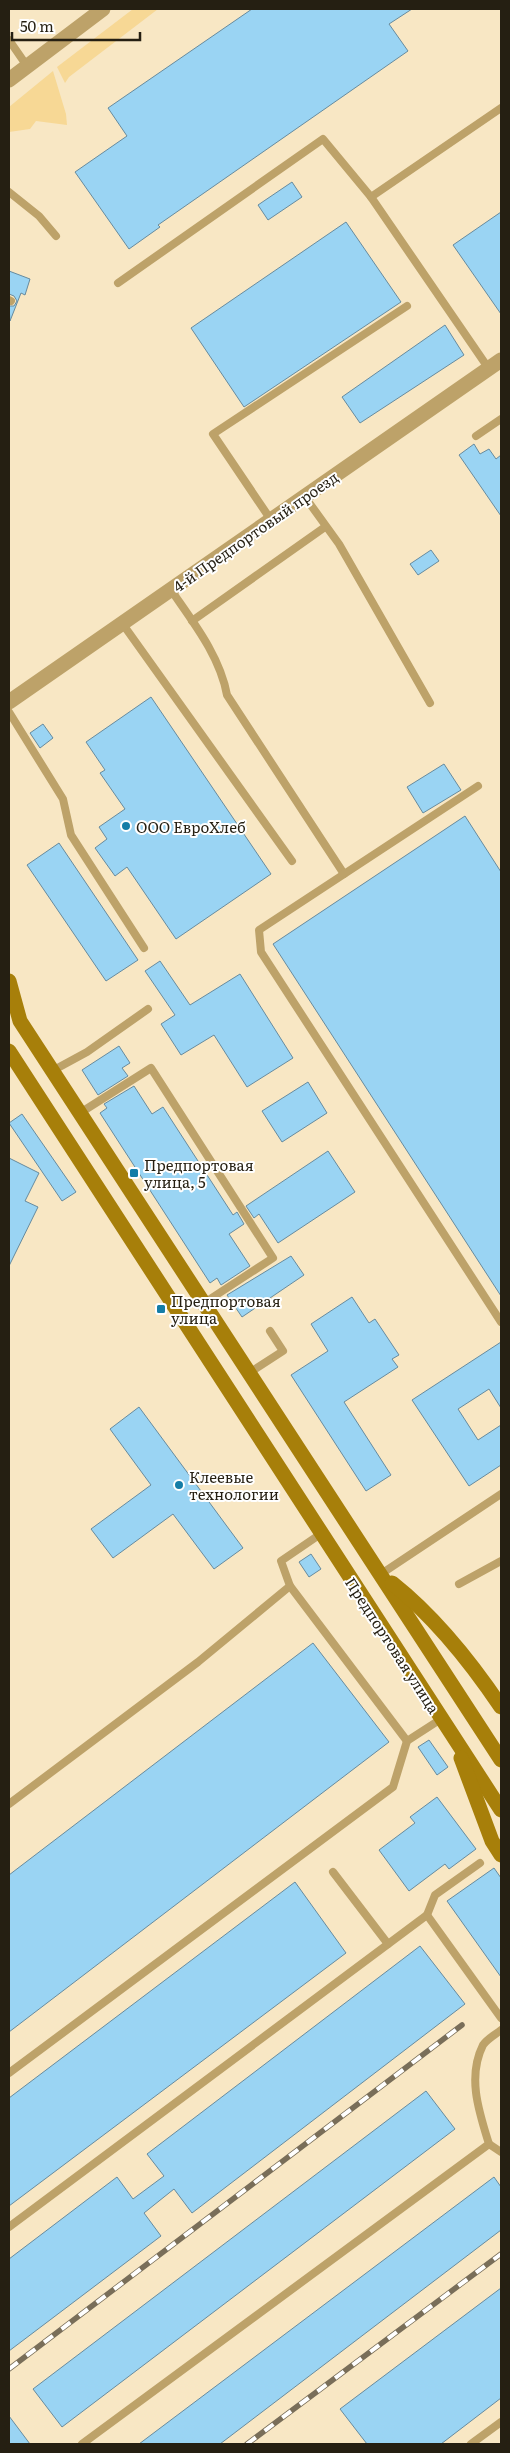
<svg xmlns="http://www.w3.org/2000/svg" width="510" height="2453" font-family="Literata,serif">
<rect width="100%" height="100%" fill="#f8e7c4"/>
<g fill="#f7d895">
<path d="M133 9H158L69 77 65 83 57 67Z"/>
<path d="M53 71 66 114 67 125 36 121 30 129 9 132V107Z"/>
</g>
<g fill="#9ad4f3" stroke="#678b9e">
<path d="M252 9H412L389 24 408 51 158 225 160 227 129 249 75 172 127 136 108 108Z"/>
<path d="M292 182 302 197 268 220 258 205Z"/>
<path d="M501 212V314L453 245Z"/>
<path d="M346 222 401 302 244 407 191 328Z"/>
<path d="M9 271 30 279 25 295 21 293 10 321 9 306H14L17 301 14 296 9 294Z"/>
<path d="M445 325 464 355 360 423 342 397Z"/>
<path d="M474 444 480 454 489 449 496 459 501 455V516L459 455Z"/>
<path d="M431 550 439 561 418 575 410 564Z"/>
<path d="M151 697 271 874 176 939 127 867 115 876 95 848 107 839 99 827 125 809 100 773 105 770 86 742Z"/>
<path d="M43 724 53 738 40 748 30 733Z"/>
<path d="M444 764 461 790 423 813 407 787Z"/>
<path d="M465 816 501 872V1296L273 944Z"/>
<path d="M59 843 138 960 106 981 27 865Z"/>
<path d="M160 961 190 1005 240 974 293 1058 247 1087 214 1035 181 1055 161 1024 175 1015 145 971Z"/>
<path d="M119 1046 130 1063 122 1068 128 1076 98 1095 82 1070Z"/>
<path d="M308 1082 327 1113 282 1142 262 1111Z"/>
<path d="M134 1086 152 1114 163 1107 233 1215 237 1212 244 1224 229 1234 250 1266 221 1285 217 1278 210 1283 100 1113 107 1108 104 1104Z"/>
<path d="M22 1114 76 1192 62 1201 9 1123Z"/>
<path d="M328 1151 355 1192 278 1243 259 1214 254 1218 246 1206Z"/>
<path d="M9 1158 39 1173 25 1201 38 1207 9 1266Z"/>
<path d="M291 1256 304 1275 242 1317 227 1295Z"/>
<path d="M352 1297 369 1323 375 1319 399 1355 392 1359 398 1367 344 1402 391 1475 366 1491 291 1375 328 1351 311 1324Z"/>
<path d="M501 1342V1408L489 1389 458 1409 478 1440 501 1425V1465L469 1486 412 1400Z"/>
<path d="M139 1407 243 1548 214 1569 173 1514 113 1558 91 1529 151 1485 110 1429Z"/>
<path d="M311 1554 321 1569 309 1577 299 1562Z"/>
<path d="M313 1643 389 1742 9 2032V1875Z"/>
<path d="M429 1740 448 1767 437 1775 418 1747Z"/>
<path d="M437 1797 476 1849 449 1869 445 1864 409 1891 379 1850 415 1823 410 1817Z"/>
<path d="M494 1868 501 1878V1977L447 1901Z"/>
<path d="M295 1882 346 1953 9 2206V2098Z"/>
<path d="M420 1946 465 2004 192 2213 174 2189 144 2213 161 2236 9 2351V2259L117 2177 133 2199 164 2176 147 2154Z"/>
<path d="M426 2091 455 2129 62 2427 33 2389Z"/>
<path d="M494 2177 501 2187V2230L220 2444H139Z"/>
<path d="M501 2288V2398L441 2444H367L340 2409Z"/>
<path d="M9 2416 30 2444H9Z"/>
</g>
<g fill="none" stroke-linecap="round" stroke-linejoin="round">
<g stroke="#bda269" stroke-width="8">
<path d="M9 40 27 66"/>
<path d="M9 192 39 216 56 236"/>
<path d="M371 197 501 108"/>
<path d="M118 283 323 139 371 197 489 369"/>
<path d="M9 300 11 301"/>
<path d="M476 436 501 419"/>
<path d="M305 497 339 544 430 703"/>
<path d="M271 520 213 434 407 306"/>
<path d="M171 590C193 622 220 656 227 695L344 874"/>
<path d="M192 621 325 527"/>
<path d="M122 623 292 861"/>
<path d="M9 712 63 799 71 835 144 948"/>
<path d="M478 786 259 930 261 952 501 1322"/>
<path d="M52 1071 87 1052 148 1009"/>
<path d="M80 1113 151 1068 273 1258 204 1303"/>
<path d="M249 1373 283 1351 270 1331"/>
<path d="M381 1574 501 1494"/>
<path d="M459 1584 501 1561"/>
<path d="M290 1586 281 1561 322 1533"/>
<path d="M9 1804 198 1662 290 1586 407 1741"/>
<path d="M333 1872 388 1944"/>
<path d="M427 1915 435 1895 480 1863"/>
<path d="M9 2073 393 1787 407 1741 441 1719"/>
<path d="M489 2144 501 2152"/>
<path d="M9 2227 427 1915 501 2018"/>
<path d="M82 2444 489 2144C479 2112 467 2077 483 2045 487 2039 496 2034 501 2030"/>
<path d="M471 2444 501 2422"/>
</g>
<g stroke="#bda269" stroke-width="15">
<path d="M9 80 103 9"/>
<path d="M9 702 501 360"/>
</g>
<g stroke="#a77f0a" stroke-width="15">
<path d="M9 981 20 1021 501 1760"/>
<path d="M9 1051 501 1810"/>
<path d="M392 1583C435 1617 470 1661 501 1707"/>
<path d="M461 1758 492 1841 501 1855"/>
</g>
<defs>
<g id="rail">
<path d="M9 2369 462 2025"/>
<path d="M247 2444 501 2254"/>
</g>
</defs>
<use href="#rail" stroke="#796e59" stroke-width="5.5"/>
<use href="#rail" stroke="#fff" stroke-width="4" stroke-dasharray="11" stroke-linecap="butt"/>
</g>
<g fill="#147da7" stroke="#fff" stroke-width="2">
<circle cx="126" cy="826" r="5"/>
<rect x="129" y="1168" width="10" height="10" rx="2.5"/>
<rect x="156" y="1304" width="10" height="10" rx="2.5"/>
<circle cx="179" cy="1485" r="5"/>
</g>
<g text-anchor="middle" dominant-baseline="central" stroke-width="4" stroke-linejoin="round" paint-order="stroke">
<g font-size="15" fill="#251f12" stroke="#fff">
<text transform="translate(255 531) rotate(-35)">4-й Предпортовый проезд</text>
<text transform="translate(393 1645) rotate(57)">Предпортовая улица</text>
</g>
<g font-size="15" fill="#251f12" stroke="#fff" text-anchor="start">
<text x="136" y="826">ООО ЕвроХлеб</text>
<text x="144" y="1164">Предпортовая<tspan x="144" dy="17">улица, 5</tspan></text>
<text x="171" y="1300">Предпортовая<tspan x="171" dy="17">улица</tspan></text>
<text x="189" y="1476">Клеевые<tspan x="189" dy="17">технологии</tspan></text>
</g>
</g>
<rect width="510" height="2453" fill="none" stroke="#251f12" stroke-width="20"/>
<path d="M12 32v8h128v-8" fill="none" stroke="#251f12" stroke-width="2.5"/>
<text x="20" y="32" font-size="15" fill="#251f12" stroke="#ffffff" stroke-width="4" paint-order="stroke">50 m</text>
</svg>
